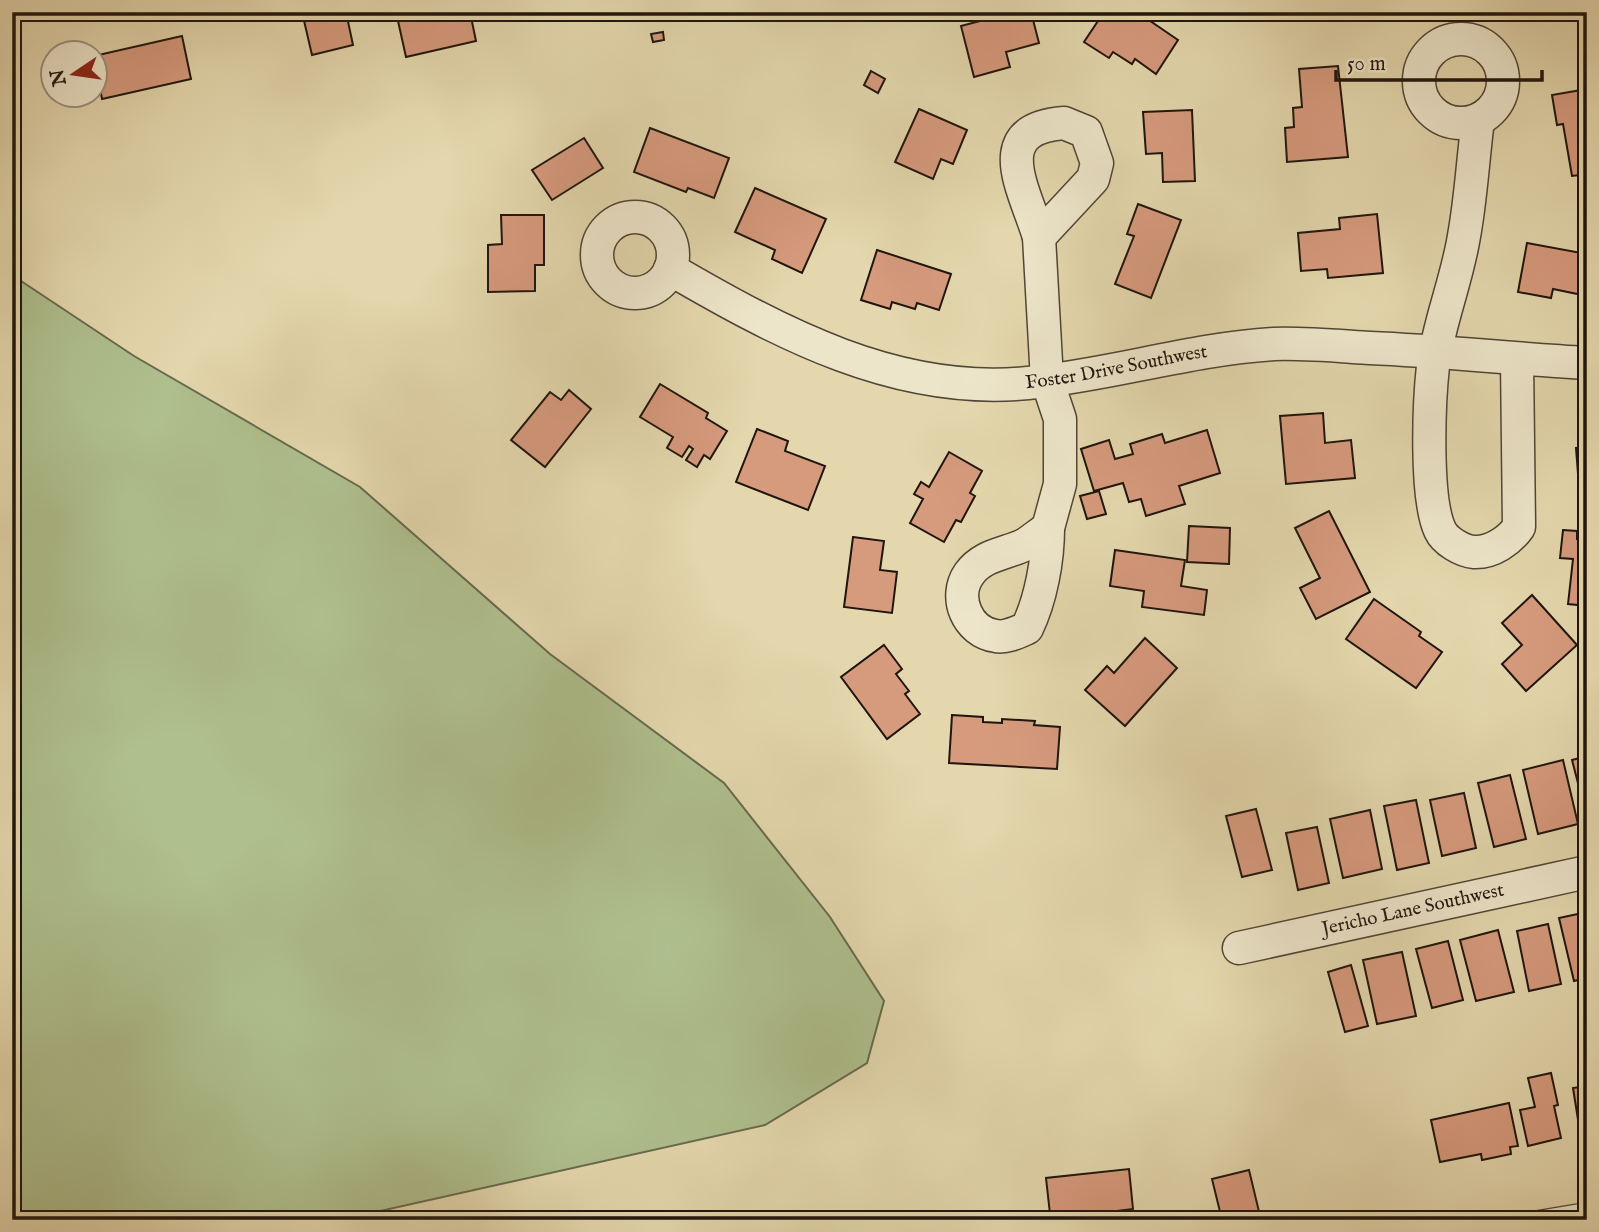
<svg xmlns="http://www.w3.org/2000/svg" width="1599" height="1232" font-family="'IM FELL English',serif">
<rect width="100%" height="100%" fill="#e4d7ad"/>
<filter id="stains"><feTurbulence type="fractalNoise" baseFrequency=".00286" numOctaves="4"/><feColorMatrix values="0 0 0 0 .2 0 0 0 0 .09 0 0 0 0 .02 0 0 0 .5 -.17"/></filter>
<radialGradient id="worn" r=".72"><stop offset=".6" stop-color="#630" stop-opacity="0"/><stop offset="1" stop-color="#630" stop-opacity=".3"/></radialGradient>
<path fill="#afbf8e" stroke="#676a4e" stroke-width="2" d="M12 275 134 356 360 487 550 654 724 783 830 917 884 1001 867 1063 765 1125 340 1220H12Z"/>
<g fill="#d69a7d" stroke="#1f150d" stroke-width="2">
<path d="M302 12H346L353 45 312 55Z"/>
<path d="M396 12H470L476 41 406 57Z"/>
<path d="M1014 12H1031L1039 43 1006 52 1010 67 974 77 961 26Z"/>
<path d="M1104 12H1137L1178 40 1156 74 1135 59 1132 64 1113 52 1109 58 1084 42Z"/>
<path d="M663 32 664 40 653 42 651 34Z"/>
<path d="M182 36 191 79 102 99 94 56Z"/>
<path d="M1338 66 1348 157 1287 162 1285 128 1294 127 1293 108 1302 107 1299 69Z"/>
<path d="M871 71 885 79 878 93 864 85Z"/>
<path d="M1587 89V174L1572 176 1563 124 1557 125 1552 95Z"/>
<path d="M919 109 967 130 953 164 941 159 933 179 895 162Z"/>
<path d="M1192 110 1195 181 1163 182 1162 153 1146 154 1143 112Z"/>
<path d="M650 128 729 158 714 198 688 188 686 192 634 172Z"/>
<path d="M584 138 603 168 552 200 532 170Z"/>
<path d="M755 188 826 219 802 273 772 259 775 250 735 232Z"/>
<path d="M1138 204 1181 220 1151 298 1115 284 1134 236 1127 234Z"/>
<path d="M1377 214 1383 273 1328 278 1327 269 1301 271 1298 233 1340 229 1339 218Z"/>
<path d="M501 215H544V265H535V291L488 292V245L502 244Z"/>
<path d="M1527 243 1587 254V296L1553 289 1551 298 1518 292Z"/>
<path d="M877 250 951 274 939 310 917 303 915 309 892 302 890 309 861 300Z"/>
<path d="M660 384 708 413 706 418 727 431 710 459 704 455 697 467 686 460 693 449 689 446 682 457 667 448 673 437 640 417Z"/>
<path d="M569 390 591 409 545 467 511 440 550 392 561 400Z"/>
<path d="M1323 413 1325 443 1351 440 1355 478 1286 484 1280 416Z"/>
<path d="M757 429 788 441 785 451 825 466 808 510 736 482Z"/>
<path d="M1207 430 1220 473 1179 486 1185 504 1146 516 1141 499 1129 502 1123 483 1094 491 1081 449 1109 440 1115 459 1133 454 1130 444 1162 434 1165 443Z"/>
<path d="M1587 447V486L1579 487 1576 448Z"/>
<path d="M949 452 982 471 970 493 975 496 961 522 956 520 944 542 910 523 923 499 914 494 921 482 929 487Z"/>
<path d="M1099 491 1106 514 1087 519 1080 496Z"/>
<path d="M1329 511 1370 592 1316 619 1300 588 1320 578 1295 528Z"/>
<path d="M1189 526 1230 528 1229 564 1187 562Z"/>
<path d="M1563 530 1577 531V539L1587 540V606L1568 604 1573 559 1560 558Z"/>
<path d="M853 537 884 541 880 570 897 572 892 613 844 607Z"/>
<path d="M1115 550 1185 560 1181 586 1207 590 1204 615 1142 607 1144 591 1110 586Z"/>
<path d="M1532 595 1577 645 1526 691 1502 664 1522 645 1502 623Z"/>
<path d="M1374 599 1421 632 1419 636 1442 652 1416 688 1346 639Z"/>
<path d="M1145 638 1177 668 1125 726 1085 690 1107 666 1114 673Z"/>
<path d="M884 645 902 669 896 674 909 691 905 694 920 714 887 739 841 677Z"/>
<path d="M952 715 983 717V722L1002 723V719L1035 721 1034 725 1060 727 1057 769 949 763Z"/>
<path d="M1587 756V818L1572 760Z"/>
<path d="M1563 760 1578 824 1538 834 1523 770Z"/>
<path d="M1510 775 1526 839 1494 847 1478 783Z"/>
<path d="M1464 793 1476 848 1442 856 1430 800Z"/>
<path d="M1416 800 1429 863 1397 870 1384 806Z"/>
<path d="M1256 809 1272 870 1242 877 1226 816Z"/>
<path d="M1370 810 1382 869 1343 878 1330 819Z"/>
<path d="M1317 827 1329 883 1298 890 1286 833Z"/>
<path d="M1587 912V978L1574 981 1559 918Z"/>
<path d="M1548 924 1561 984 1529 991 1517 931Z"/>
<path d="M1498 930 1514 992 1476 1001 1460 940Z"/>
<path d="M1448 941 1463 1000 1432 1008 1416 949Z"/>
<path d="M1402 952 1416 1016 1377 1024 1363 960Z"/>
<path d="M1351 965 1368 1026 1345 1032 1328 972Z"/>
<path d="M1551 1073 1558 1105 1554 1106 1561 1138 1528 1146 1520 1110 1535 1107 1528 1078Z"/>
<path d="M1587 1086V1125L1579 1126 1573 1088Z"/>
<path d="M1509 1103 1518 1146 1510 1147 1511 1154 1482 1160 1481 1154 1440 1162 1431 1120Z"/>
<path d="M1129 1169 1133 1209 1076 1216 1075 1211 1050 1214 1046 1178Z"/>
<path d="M1249 1170 1261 1220H1222L1212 1179Z"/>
</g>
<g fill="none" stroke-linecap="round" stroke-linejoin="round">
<defs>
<path id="lane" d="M1533 1220 1587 1211"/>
<g id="street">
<circle cx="1461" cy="81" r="42"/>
<path d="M1478 120C1473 158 1471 198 1464 236 1457 280 1439 322 1433 366 1429 402 1425 498 1440 530 1445 541 1462 551 1474 552 1492 553 1510 540 1519 527L1517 359"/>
<path d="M1064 123 1086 132 1097 163 1093 179 1039 237C1025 190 986 129 1064 123Z"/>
<circle cx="635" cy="255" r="38"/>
<path d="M1039 237 1047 380 1060 419V484L1048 528"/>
<path id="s1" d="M670 269C780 333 897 396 1028 383 1110 375 1191 349 1274 344 1306 343 1338 346 1370 348 1442 351 1514 359 1587 363"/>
<path d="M1048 528C1048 560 1041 599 1027 628 1018 632 1006 638 996 636 967 632 953 597 969 574 983 554 1007 554 1026 544 1033 539 1041 533 1048 528Z"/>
<path id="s2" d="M1239 948 1587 872"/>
</g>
</defs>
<use href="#lane" stroke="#504635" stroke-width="19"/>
<use href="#street" stroke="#504635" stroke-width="35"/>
<use href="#lane" stroke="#ede5ca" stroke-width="16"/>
<use href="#street" stroke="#ede5ca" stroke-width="32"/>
</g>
<g text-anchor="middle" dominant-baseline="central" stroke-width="5" stroke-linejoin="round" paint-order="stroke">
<g font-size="19" fill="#1f150d" stroke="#ede5ca">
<text stroke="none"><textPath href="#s1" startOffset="472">Foster Drive Southwest</textPath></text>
<text stroke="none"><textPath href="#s2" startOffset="178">Jericho Lane Southwest</textPath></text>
</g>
</g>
<rect width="1599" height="1232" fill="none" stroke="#e4d7ad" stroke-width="42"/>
<rect x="14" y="14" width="1571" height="1204" fill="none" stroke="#1f150d" stroke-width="3.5"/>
<rect x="21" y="21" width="1557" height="1190" fill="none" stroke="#1f150d" stroke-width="2"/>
<g transform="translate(74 74) rotate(257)"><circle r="33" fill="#ede5ca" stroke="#9b927e" stroke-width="2"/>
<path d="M0-5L12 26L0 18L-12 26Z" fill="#8f2418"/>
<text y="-10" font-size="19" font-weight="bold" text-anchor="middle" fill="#1f150d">N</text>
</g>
<path d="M1336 70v10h206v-10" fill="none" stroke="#1f150d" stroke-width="3.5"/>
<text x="1347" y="70" font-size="21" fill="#1f150d" stroke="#ede5ca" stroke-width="5" paint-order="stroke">50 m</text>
<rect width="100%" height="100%" filter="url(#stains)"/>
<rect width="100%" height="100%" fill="url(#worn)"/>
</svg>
